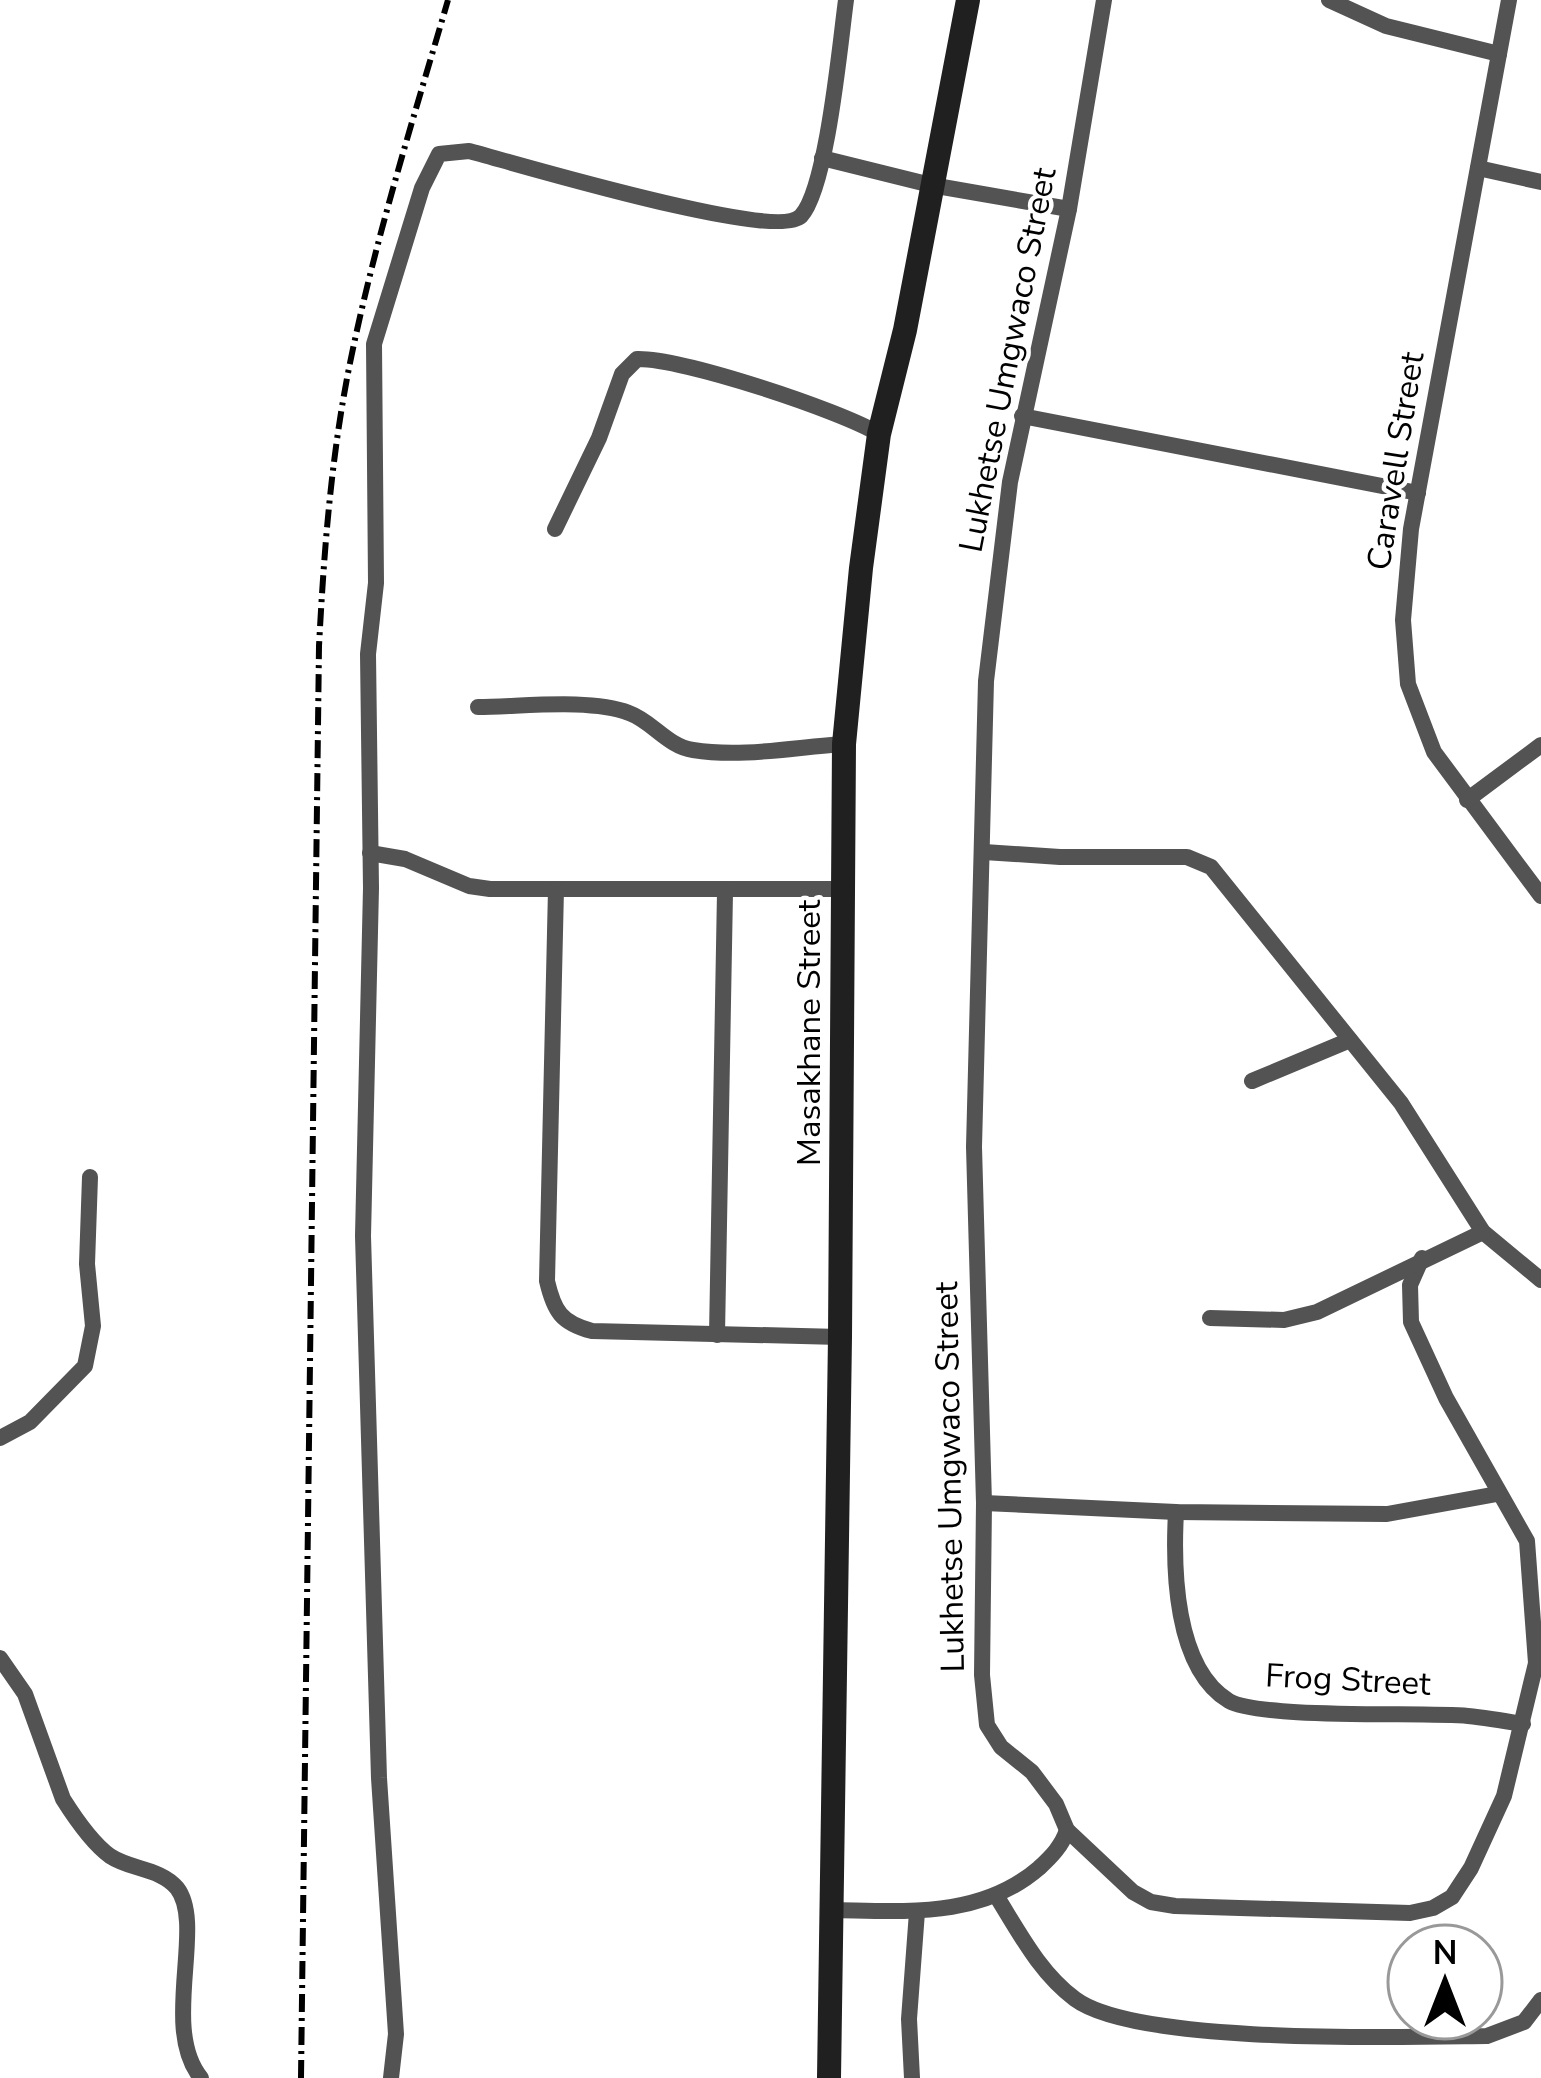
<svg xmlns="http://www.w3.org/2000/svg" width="1541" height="2078" font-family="'Nunito Sans',sans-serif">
<rect width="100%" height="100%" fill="#fff"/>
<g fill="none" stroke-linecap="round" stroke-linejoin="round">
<g stroke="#535353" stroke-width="16">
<path d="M1104 0 1069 209 1010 482 986 681 974 1147 984 1503 982 1675 987 1725 1001 1747 1032 1772 1056 1804 1067 1830 1133 1892 1151 1902 1175 1906 1410 1913 1433 1908 1452 1897 1471 1868 1504 1796 1536 1663 1527 1541 1446 1398 1411 1322 1410 1285 1422 1258"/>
<path d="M1329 0 1386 26 1499 54"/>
<path d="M1509 0 1411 529 1403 620 1408 684 1434 752 1541 896"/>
<path d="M822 158 931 185 1069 209"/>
<path d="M1478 168 1541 182"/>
<path d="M1022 416 1418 493"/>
<path d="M555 529 599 438 622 374 637 359C682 358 839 410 879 434"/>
<path d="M478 707C521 707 589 698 629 713 652 721 667 746 693 750 742 758 795 747 844 744"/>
<path d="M1467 800 1541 745"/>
<path d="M984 852 1060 857H1187L1211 867 1401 1103 1483 1232 1541 1280"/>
<path d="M370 853 405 859 469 886 490 889H843"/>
<path d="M556 889 547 1281C554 1311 561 1323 592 1331L840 1337"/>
<path d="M1252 1081 1350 1040"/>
<path d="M1210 1318 1284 1320 1317 1312 1483 1232"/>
<path d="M717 1335 725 892"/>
<path d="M0 1438 30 1422 85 1366 93 1326 87 1264 90 1177"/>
<path d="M984 1503 1176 1512 1387 1514 1497 1494"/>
<path d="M1176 1512C1173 1567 1174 1668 1229 1701 1260 1719 1422 1712 1468 1716 1487 1718 1505 1721 1523 1724"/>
<path d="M0 1658 25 1694 63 1799C75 1818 92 1843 110 1856 131 1870 160 1868 177 1888 206 1925 160 2028 201 2078"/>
<path d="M997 1897C1020 1934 1040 1973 1075 1999 1137 2045 1402 2037 1487 2036L1524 2022 1541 2000"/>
<path d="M831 1910C905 1911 980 1919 1039 1868 1051 1857 1062 1846 1067 1830"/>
<path d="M391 2078 396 2034 379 1778 363 1236 371 888 368 654 376 583 374 344 422 188 439 154 469 151C515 163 776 242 801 216 827 188 840 44 846 0"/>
<path d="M912 2078 909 2019 917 1912"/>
</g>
<path stroke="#202020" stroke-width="24" d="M829 2078 840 1337 844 744 861 568 879 434 905 330 968 0"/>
<path stroke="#000" stroke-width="6" stroke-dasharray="18 6 3 6" stroke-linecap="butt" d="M301 2078 319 646C324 551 331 457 350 363 375 240 413 120 448 0"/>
</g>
<g text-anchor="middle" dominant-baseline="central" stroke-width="9" stroke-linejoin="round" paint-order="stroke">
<g font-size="33" fill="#000" stroke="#fff">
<text transform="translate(1008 360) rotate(-79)">Lukhetse Umgwaco Street</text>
<text transform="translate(1396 461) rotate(-81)">Caravell Street</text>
<text transform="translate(809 1033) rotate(-90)">Masakhane Street</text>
<text transform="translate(950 1477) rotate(-91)">Lukhetse Umgwaco Street</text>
<text transform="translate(1348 1680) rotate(3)">Frog Street</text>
</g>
</g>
<g transform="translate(1445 1982)"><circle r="57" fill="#ffffff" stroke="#999999" stroke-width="3"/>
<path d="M0-9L21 45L0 30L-21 45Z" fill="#000000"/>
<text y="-18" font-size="33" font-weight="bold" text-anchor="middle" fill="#000000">N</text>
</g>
</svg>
